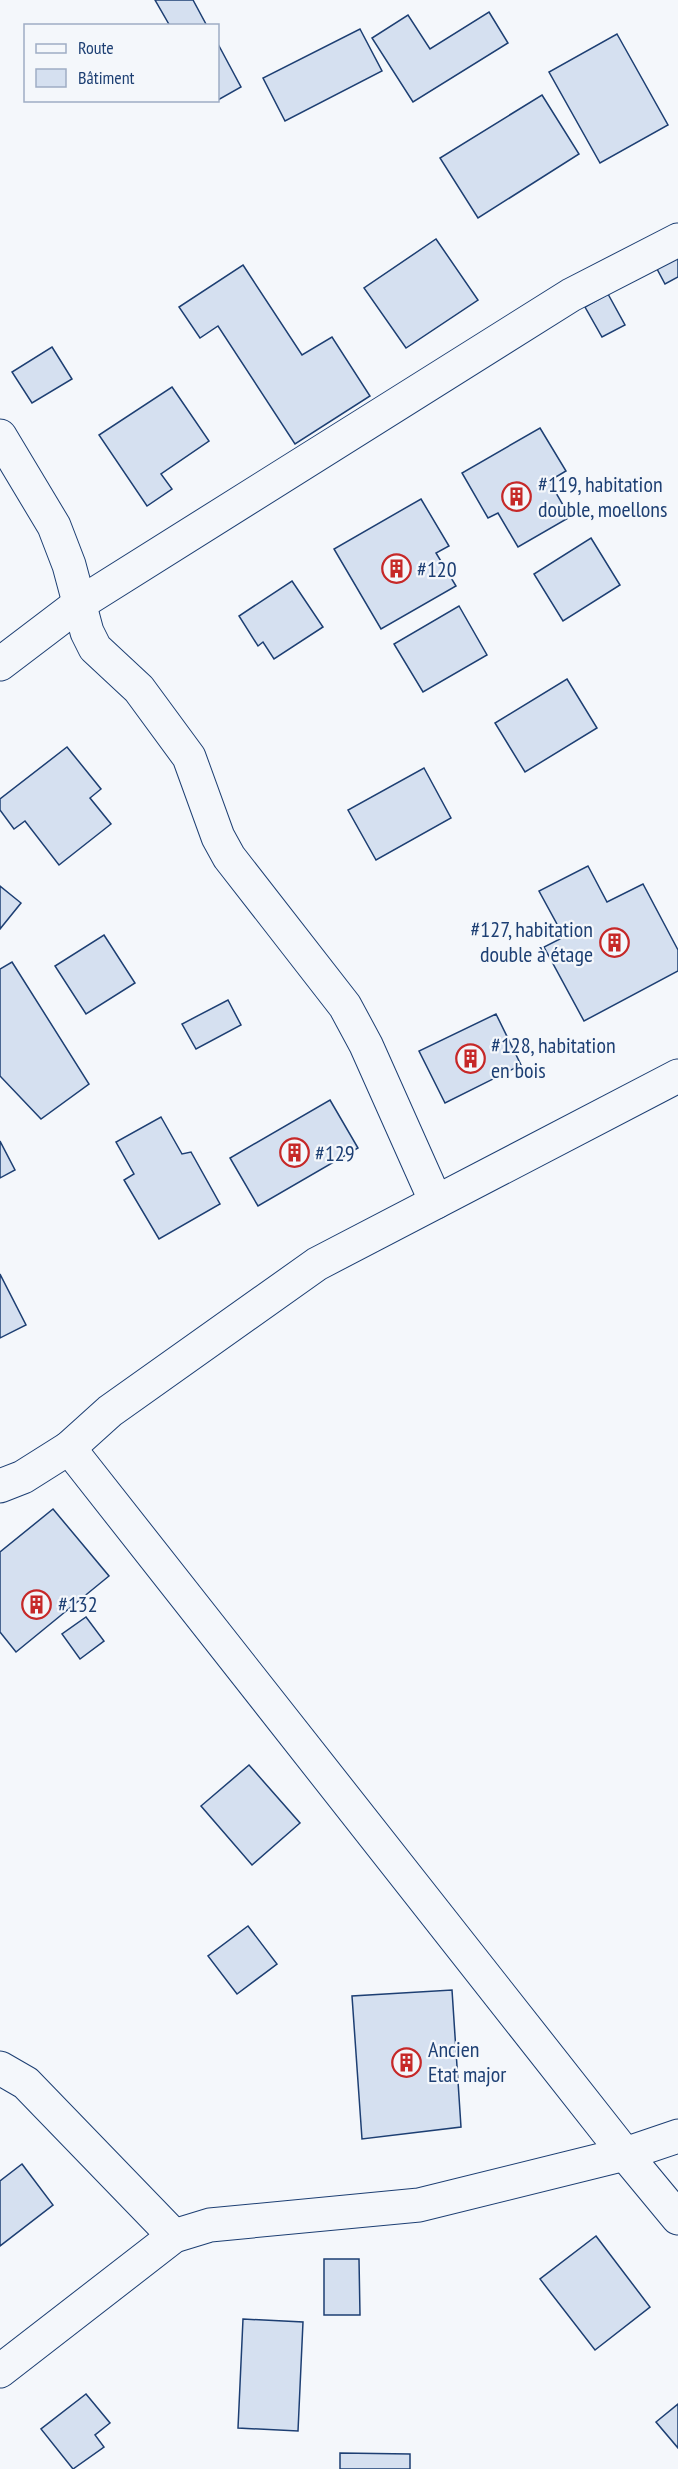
<svg xmlns="http://www.w3.org/2000/svg" width="678" height="2469" font-family="'PT Sans Narrow',sans-serif">
<rect width="100%" height="100%" fill="#f4f7fb"/>
<g fill="#d5e0f0" stroke="#1d3f73" stroke-width="1.5">
<path d="M155 0H193L207 26H170Z"/>
<path d="M489 12 508 43 413 102 372 38 408 15 430 49Z"/>
<path d="M360 29 382 71 285 121 263 78Z"/>
<path d="M617 34 668 125 600 163 549 72Z"/>
<path d="M218 44 241 87 218 100Z"/>
<path d="M542 95 579 154 478 218 440 158Z"/>
<path d="M436 239 478 300 406 348 364 288Z"/>
<path d="M678 255V277L665 284 656 267Z"/>
<path d="M243 265 302 355 332 337 370 396 295 444 218 326 200 338 179 307Z"/>
<path d="M608 294 625 325 602 337 585 307Z"/>
<path d="M52 347 72 379 32 403 12 372Z"/>
<path d="M172 387 209 441 161 474 172 489 147 506 99 435Z"/>
<path d="M540 428 566 471 549 481 570 517 518 547 498 513 488 518 462 473Z"/>
<path d="M421 499 449 546 436 553 456 586 381 629 334 549Z"/>
<path d="M591 538 620 585 563 621 534 574Z"/>
<path d="M292 581 323 627 274 659 263 642 258 646 239 616Z"/>
<path d="M459 606 487 655 423 692 394 644Z"/>
<path d="M567 679 597 728 525 772 495 723Z"/>
<path d="M67 747 101 789 90 798 111 824 59 865 25 821 14 829 0 810V799Z"/>
<path d="M424 768 451 818 376 860 348 810Z"/>
<path d="M588 866 607 902 643 884 678 950V971L584 1021 544 947 564 937 539 891Z"/>
<path d="M0 886 21 903 0 929Z"/>
<path d="M104 935 135 983 86 1014 55 966Z"/>
<path d="M12 962 89 1084 41 1119 0 1076V969Z"/>
<path d="M228 1000 241 1025 196 1049 182 1024Z"/>
<path d="M496 1014 521 1065 445 1103 419 1051Z"/>
<path d="M330 1100 358 1148 258 1206 230 1158Z"/>
<path d="M161 1117 182 1154 191 1152 220 1204 159 1239 124 1180 134 1174 116 1142Z"/>
<path d="M0 1141 15 1170 0 1178Z"/>
<path d="M0 1274 26 1325 0 1338Z"/>
<path d="M53 1509 109 1576 16 1652 0 1632V1552Z"/>
<path d="M86 1617 104 1641 80 1659 62 1634Z"/>
<path d="M249 1765 300 1823 252 1865 201 1806Z"/>
<path d="M248 1926 277 1964 237 1994 208 1956Z"/>
<path d="M452 1990 461 2127 362 2139 352 1996Z"/>
<path d="M22 2164 53 2205 0 2246V2181Z"/>
<path d="M596 2236 650 2307 595 2350 540 2279Z"/>
<path d="M324 2259H359L360 2315H324Z"/>
<path d="M243 2319 303 2322 298 2431 238 2428Z"/>
<path d="M86 2394 110 2423 95 2435 104 2447 73 2469 41 2429Z"/>
<path d="M678 2404V2448L656 2422Z"/>
<path d="M340 2453 410 2454V2469H340Z"/>
</g>
<g fill="none" stroke-linecap="round" stroke-linejoin="round">
<defs>
<g id="minor">
<path d="M0 436 54 526 69 565 87 632 95 648 139 689 189 757 218 837 229 857 345 1006 366 1045 436 1202"/>
<path d="M0 664 79 604 571 295 678 240"/>
<path d="M69 1448 625 2154 678 2218"/>
<path d="M0 1486 23 1477 69 1448 110 1411 317 1264 678 1076"/>
<path d="M0 2068 26 2083 174 2236"/>
<path d="M0 2371 174 2236 210 2225 419 2205 625 2154 678 2136"/>
</g>
</defs>
<use href="#minor" stroke="#1d3f73" stroke-width="35"/>
<use href="#minor" stroke="#f4f7fb" stroke-width="33"/>
</g>
<defs>
<symbol id="building-ring" viewBox="-11 -11 22 22"><circle r="9.5" fill="#f4f7fb" stroke="#c62828" stroke-width="1.5"/><path d="M-4-6H4V6H1V3H-1V6H-4ZM-2.5-4.3h1.7v1.8h-1.7ZM.8-4.3h1.7v1.8H.8ZM-2.5-1h1.7V.8h-1.7ZM.8-1h1.7V.8H.8Z" fill="#c62828"/></symbol>
</defs>
<g fill-rule="evenodd">
<use href="#building-ring" x="500" y="480" width="33" height="33"/>
<use href="#building-ring" x="380" y="552" width="33" height="33"/>
<use href="#building-ring" x="598" y="926" width="33" height="33"/>
<use href="#building-ring" x="454" y="1042" width="33" height="33"/>
<use href="#building-ring" x="278" y="1136" width="33" height="33"/>
<use href="#building-ring" x="20" y="1588" width="33" height="33"/>
<use href="#building-ring" x="390" y="2046" width="33" height="33"/>
</g>
<g text-anchor="middle" dominant-baseline="central" stroke-width="4.5" stroke-linejoin="round" paint-order="stroke">
<g font-size="22" fill="#1d3f73" stroke="#f4f7fb" text-anchor="start">
<text x="538" y="484">#119, habitation<tspan x="538" dy="25">double, moellons</tspan></text>
<text x="417" y="569">#120</text>
<text x="593" y="929" text-anchor="end">#127, habitation<tspan x="593" dy="25">double à étage</tspan></text>
<text x="491" y="1045">#128, habitation<tspan x="491" dy="25">en bois</tspan></text>
<text x="315" y="1153">#129</text>
<text x="58" y="1604">#132</text>
<text x="428" y="2049">Ancien<tspan x="428" dy="25">Etat major</tspan></text>
</g>
</g>
<rect x="24" y="24" width="195" height="78" fill="#f4f7fb" stroke="#9eadc5" stroke-width="1.5"/>
<rect x="36" y="44" width="30" height="9" fill="#f4f7fb" stroke="#9eadc5" stroke-width="1.5"/>
<text x="78" y="54" font-size="18" fill="#1d3f73">Route</text>
<rect x="36" y="69" width="30" height="18" fill="#d5e0f0" stroke="#9eadc5" stroke-width="1.5"/>
<text x="78" y="84" font-size="18" fill="#1d3f73">Bâtiment</text>
</svg>
